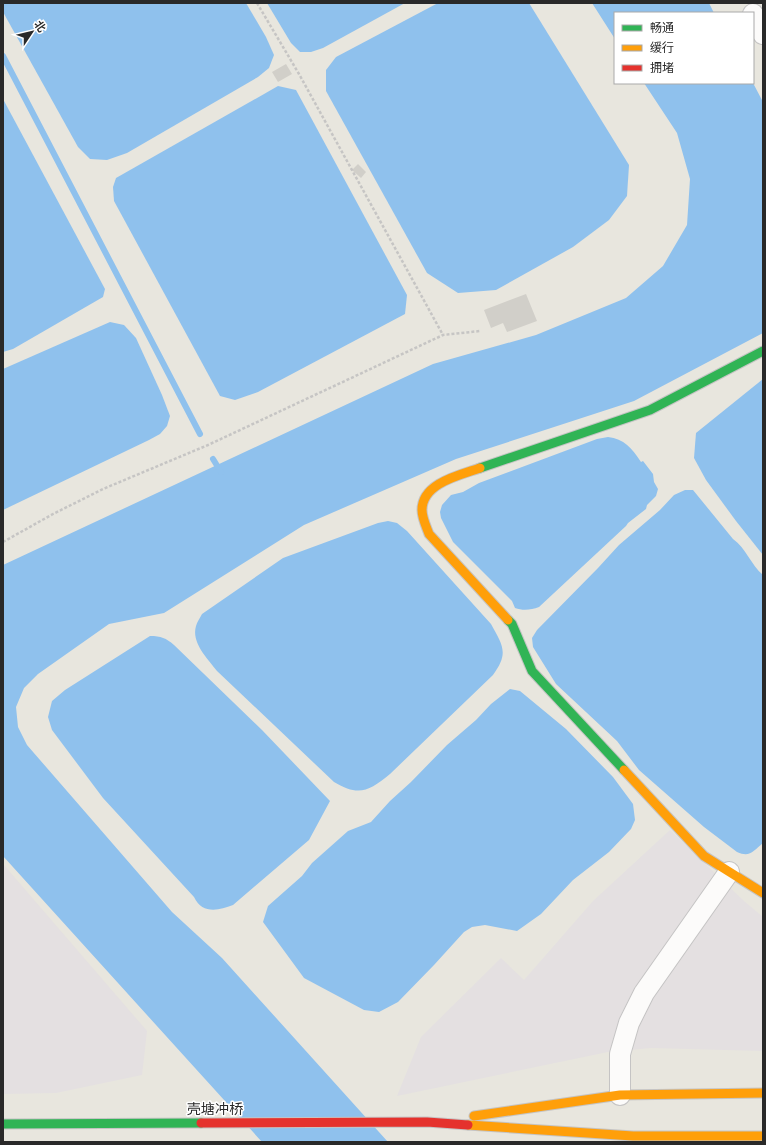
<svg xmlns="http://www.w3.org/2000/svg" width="766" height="1145" font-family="Cabin,'Noto Sans SC',sans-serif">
<rect width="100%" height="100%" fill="#e8e6de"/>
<g fill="#e4e0e1">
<path d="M670 830 744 901 763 917V1051L651 1048 608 1052 397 1096 421 1037 501 958 524 980 593 901Z"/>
<path d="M3 864 147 1031 142 1075 56 1093 3 1094Z"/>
</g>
<g fill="#8fc1ed">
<path d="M3 3H246L266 37 274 55 269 68 258 77 127 153 107 160 90 159 78 147 3 12Z"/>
<path d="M267 3H405L323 48 311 52H300L291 43Z"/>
<path d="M438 3H529L629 165 627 196 609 220 573 247 496 290 458 293 427 273 326 91V70L336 57Z"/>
<path d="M592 3H709L714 13H615V39Z"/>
<path d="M644 83H753L763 102V333L634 401 456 459 304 525 164 613 109 624 38 674 24 688 16 707 18 727 27 745 172 912 222 958 388 1142H262L3 856V565L433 364 536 335 626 298 663 266 687 225 690 179 677 133Z"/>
<path d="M278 86 296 90 407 295 405 314 258 392 235 400 220 396 114 201 113 187 116 178Z"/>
<path d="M3 99 105 289 103 297 13 349 3 352Z"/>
<path d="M110 322 124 325 136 338 162 395 170 416 167 426 160 434 149 440 3 510V369Z"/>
<path d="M763 379V555L736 521 706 480 694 458 696 433Z"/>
<path d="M608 437C624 439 632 448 641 462L643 461 653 474 654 482 658 489 656 496 647 505 646 509 628 523 626 526 539 607C531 610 523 611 515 608L512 601 453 542 441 518 440 512 442 505 451 495 463 492 479 483 597 439Z"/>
<path d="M685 490H693L733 539C746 548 751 565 763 575V843C753 851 750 858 737 852L704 827 639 770 617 741 556 684 533 647 532 638 537 630 598 568 619 545 660 510 674 495Z"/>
<path d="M388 521 397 523 407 531 491 624C503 646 509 653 493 675L390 774C369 791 359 797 334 782L217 671C208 659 191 643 196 626 197 622 200 618 202 614L283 558 378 523Z"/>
<path d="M150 636C161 636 166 638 174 645L262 730 330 801 309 840 233 905C218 911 202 914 194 897L103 798 52 730 48 717 52 701 65 690Z"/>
<path d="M510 689 520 691 566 729 613 777 633 804 635 820 631 829 609 852 573 880 541 914 517 931 485 925 472 927 464 932 434 965 398 1002 379 1012 364 1010 304 978 263 922 268 906 302 876 312 863 348 831 371 822 390 801 411 782 447 745 476 720 491 704Z"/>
</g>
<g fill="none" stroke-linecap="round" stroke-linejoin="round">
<g stroke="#8fc1ed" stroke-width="6">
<path d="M3 56 200 434"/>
<path d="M213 459 221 472"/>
</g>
</g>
<g fill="#d1cfc9">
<path d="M286 64 292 74 278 82 272 72Z"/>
<path d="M358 164 366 172 361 178 352 170Z"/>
<path d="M526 294 537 321 507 332 503 323 491 328 484 310Z"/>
</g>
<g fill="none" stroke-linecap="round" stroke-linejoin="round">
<defs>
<g id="street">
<path d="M753 14 763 34"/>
<path d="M620 1095V1054L629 1023 644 993 729 872"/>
</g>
<g id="fast">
<path d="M480 468 650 410 763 351"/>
<path d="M508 620 512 624 532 671 624 770"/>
<path d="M3 1124 201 1123"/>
</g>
<g id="slow">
<path d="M480 468C460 475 422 483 422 510 422 518 426 526 429 534L508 620"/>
<path d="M624 770 704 856 763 893"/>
<path d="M474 1116 620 1095 763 1093"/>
<path d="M468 1125 633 1136H763"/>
</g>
<path id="jam" d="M201 1123 427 1122 468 1125"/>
</defs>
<use href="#street" stroke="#c5c4c4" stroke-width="22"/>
<use href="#fast" stroke="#c5c4c4" stroke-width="11"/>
<use href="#slow" stroke="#c5c4c4" stroke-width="11"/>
<use href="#jam" stroke="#c5c4c4" stroke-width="11"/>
<g stroke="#c6c5c4" stroke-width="2.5" stroke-dasharray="3 2" stroke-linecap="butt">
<path d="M257 3 299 74 443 335"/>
<path d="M3 542 53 514 103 489 208 445 443 335 480 331"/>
</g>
<use href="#street" stroke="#fcfbfa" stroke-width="20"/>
<use href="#fast" stroke="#30b455" stroke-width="9"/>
<use href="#slow" stroke="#ff9f0a" stroke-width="9"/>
<use href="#jam" stroke="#e5322d" stroke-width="9"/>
</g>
<g text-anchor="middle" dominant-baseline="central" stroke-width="3" stroke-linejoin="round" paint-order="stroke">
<g font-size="14" fill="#292929" stroke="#fff">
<text x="215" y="1109">壳塘冲桥</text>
</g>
</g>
<rect width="766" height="1145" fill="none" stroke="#292929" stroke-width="8"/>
<rect x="614" y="12" width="140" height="72" fill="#ffffff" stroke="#a9a9a9"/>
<rect x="622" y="25" width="20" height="6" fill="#30b455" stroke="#a9a9a9"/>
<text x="650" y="32" font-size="12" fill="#292929">畅通</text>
<rect x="622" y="45" width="20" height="6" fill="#ff9f0a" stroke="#a9a9a9"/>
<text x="650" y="52" font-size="12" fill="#292929">缓行</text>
<rect x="622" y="65" width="20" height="6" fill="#e5322d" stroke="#a9a9a9"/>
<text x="650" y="72" font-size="12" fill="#292929">拥堵</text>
<g transform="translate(32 32) rotate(55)" stroke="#ffffff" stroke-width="3" paint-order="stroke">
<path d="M0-3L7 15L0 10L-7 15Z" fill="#292929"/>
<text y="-6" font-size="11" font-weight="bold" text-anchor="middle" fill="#292929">北</text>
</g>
</svg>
